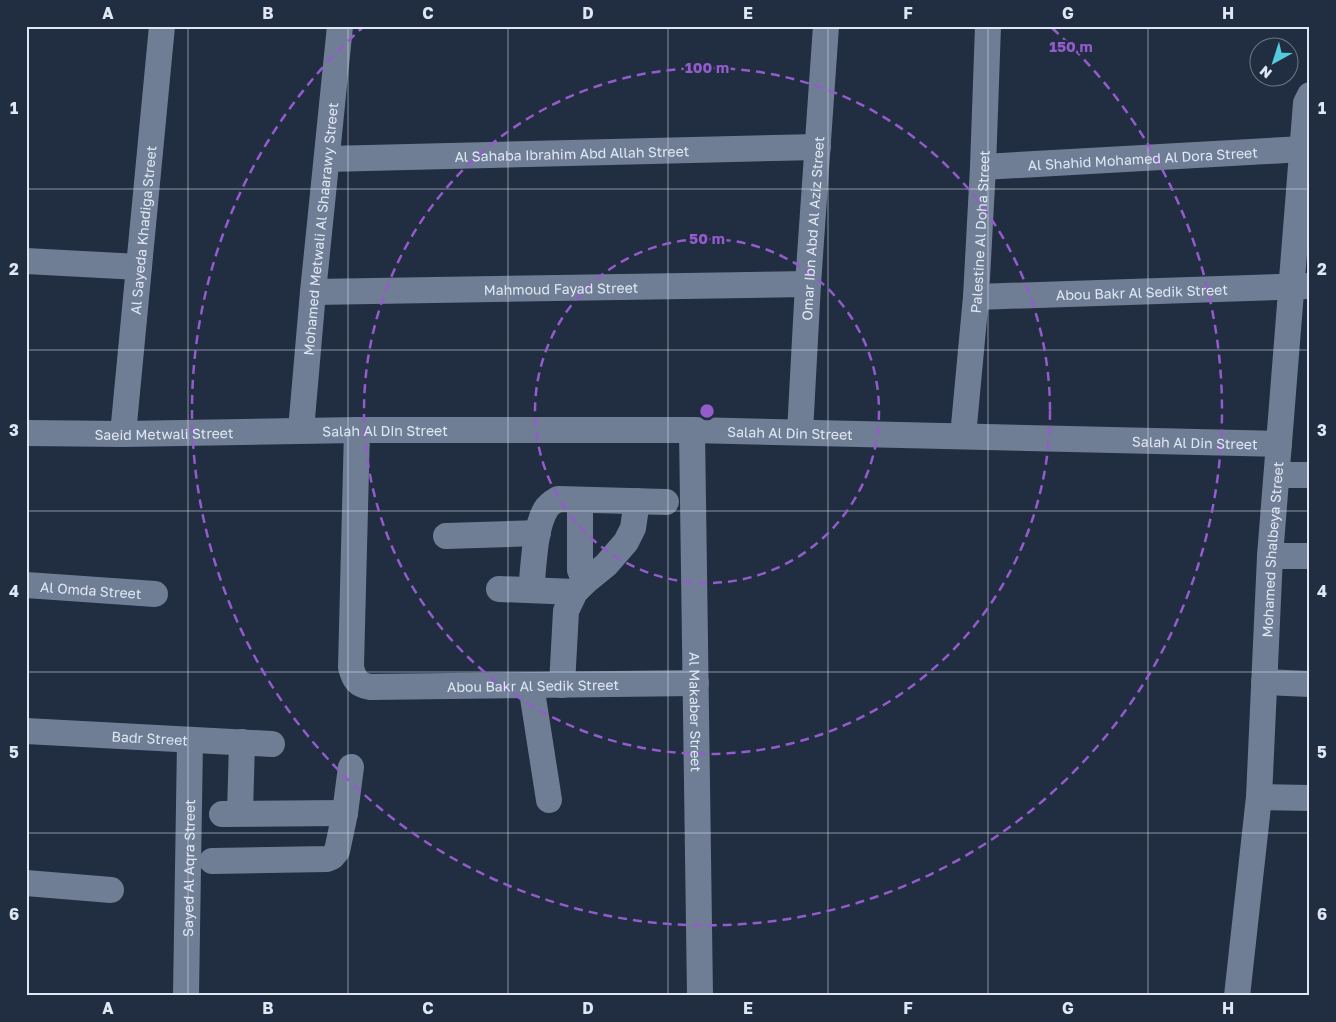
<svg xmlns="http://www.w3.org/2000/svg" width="1336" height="1022" font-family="'Golos Text',sans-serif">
<rect width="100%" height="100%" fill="#212d40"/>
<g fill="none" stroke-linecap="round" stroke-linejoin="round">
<g stroke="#6f7e94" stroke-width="26">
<path id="s1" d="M327 159 818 147"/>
<path id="s2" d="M983 167 1303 149"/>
<path d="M26 261 139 267"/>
<path id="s3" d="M313 292 808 284"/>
<path id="s4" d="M976 297 1309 286"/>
<path id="s5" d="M301 430 313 292 340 26"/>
<path id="s6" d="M357 430 351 667C354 680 358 685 370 687L696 683"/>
<path id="s7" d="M692 430 700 996"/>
<path id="s8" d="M800 432 808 284 826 26"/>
<path id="s9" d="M26 433 123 434 357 430H692L1279 444"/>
<path id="s10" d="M123 434 162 26"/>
<path id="s11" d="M963 436 976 297 983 167 988 26"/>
<path d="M1277 475H1310"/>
<path d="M580 500V570L585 582"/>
<path d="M446 536 538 533"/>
<path d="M1270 556H1310"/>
<path id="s12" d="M26 585 155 594"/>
<path d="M499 589 575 592"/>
<path d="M531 590C534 566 534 529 546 509 549 504 553 502 558 499L666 502"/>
<path d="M1264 682 1310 684"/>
<path d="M531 685 549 800"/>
<path d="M562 685 566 611 575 592 585 582 606 565 626 542 633 528 637 501"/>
<path id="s13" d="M26 731 272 744"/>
<path d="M1259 797 1310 798"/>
<path d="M240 813 242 742"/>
<path d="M222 814 345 813"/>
<path d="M212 861 327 859 332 857 337 851 345 813 351 767"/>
<path d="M26 883 111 890"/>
<path id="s14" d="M186 996 190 741"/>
<path id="s15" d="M1237 996 1259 797 1270 556 1306 103 1310 95"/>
</g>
</g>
<path fill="none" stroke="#dfe7f4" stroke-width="1" stroke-opacity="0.55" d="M188 26V996M348 26V996M508 26V996M668 26V996M828 26V996M988 26V996M1148 26V996M26 189H1310M26 350H1310M26 511H1310M26 672H1310M26 833H1310"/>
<g fill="none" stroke="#945bcc" stroke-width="2.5" stroke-dasharray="9 6">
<circle cx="707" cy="411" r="172"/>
<circle cx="707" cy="411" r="343"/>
<path d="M1052 28A515 515 0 1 1 362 28"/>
</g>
<g text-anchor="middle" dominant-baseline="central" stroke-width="4.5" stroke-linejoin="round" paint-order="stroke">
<g font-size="14" fill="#dfe7f4" stroke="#212d40">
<text stroke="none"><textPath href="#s1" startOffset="245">Al Sahaba Ibrahim Abd Allah Street</textPath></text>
<text stroke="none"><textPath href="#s2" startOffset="160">Al Shahid Mohamed Al Dora Street</textPath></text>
<text stroke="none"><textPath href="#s5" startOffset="202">Mohamed Metwali Al Shaarawy Street</textPath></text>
<text stroke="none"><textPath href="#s8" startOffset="204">Omar Ibn Abd Al Aziz Street</textPath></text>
<text stroke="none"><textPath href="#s10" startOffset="205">Al Sayeda Khadiga Street</textPath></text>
<text stroke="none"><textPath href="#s11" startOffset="205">Palestine Al Doha Street</textPath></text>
<text stroke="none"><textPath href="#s3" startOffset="248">Mahmoud Fayad Street</textPath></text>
<text stroke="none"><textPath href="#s4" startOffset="166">Abou Bakr Al Sedik Street</textPath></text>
<text stroke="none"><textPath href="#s9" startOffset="359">Salah Al Din Street</textPath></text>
<text stroke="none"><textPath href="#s9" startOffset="138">Saeid Metwali Street</textPath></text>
<text stroke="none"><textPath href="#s9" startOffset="764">Salah Al Din Street</textPath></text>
<text stroke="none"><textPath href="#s9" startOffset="1169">Salah Al Din Street</textPath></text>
<text stroke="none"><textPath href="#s15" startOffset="448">Mohamed Shalbeya Street</textPath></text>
<text stroke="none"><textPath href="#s12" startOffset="65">Al Omda Street</textPath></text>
<text stroke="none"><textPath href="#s6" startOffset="430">Abou Bakr Al Sedik Street</textPath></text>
<text stroke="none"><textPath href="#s7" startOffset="282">Al Makaber Street</textPath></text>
<text stroke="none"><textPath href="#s13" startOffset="124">Badr Street</textPath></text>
<text stroke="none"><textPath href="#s14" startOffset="128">Sayed Al Aqra Street</textPath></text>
</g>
</g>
<circle cx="707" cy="411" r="8" fill="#945bcc" stroke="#212d40" stroke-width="2.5"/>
<g font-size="15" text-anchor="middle" font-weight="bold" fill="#945bcc" stroke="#212d40" stroke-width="4.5" stroke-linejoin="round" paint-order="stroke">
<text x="1071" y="52">150 m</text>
<text x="707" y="73">100 m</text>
<text x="707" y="244">50 m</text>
</g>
<rect width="1336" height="1022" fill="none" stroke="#212d40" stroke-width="55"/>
<g transform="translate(1274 62) rotate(219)"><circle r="24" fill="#212d40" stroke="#6d7788"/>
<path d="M0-4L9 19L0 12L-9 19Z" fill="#54cadd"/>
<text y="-8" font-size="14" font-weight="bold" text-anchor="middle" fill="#dfe7f4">N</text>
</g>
<rect x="28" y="28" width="1280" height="966" fill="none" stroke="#dfe7f4" stroke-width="2"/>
<g font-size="16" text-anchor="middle" font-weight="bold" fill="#dfe7f4">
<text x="108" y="19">A</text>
<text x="268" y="19">B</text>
<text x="428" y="19">C</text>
<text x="588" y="19">D</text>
<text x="748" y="19">E</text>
<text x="908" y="19">F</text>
<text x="1068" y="19">G</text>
<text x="1228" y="19">H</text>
<text x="14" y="114">1</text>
<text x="1322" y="114">1</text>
<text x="14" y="275">2</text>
<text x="1322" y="275">2</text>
<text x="14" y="436">3</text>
<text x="1322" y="436">3</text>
<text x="14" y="597">4</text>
<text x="1322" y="597">4</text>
<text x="14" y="758">5</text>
<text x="1322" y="758">5</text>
<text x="14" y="920">6</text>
<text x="1322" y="920">6</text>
<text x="108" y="1014">A</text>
<text x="268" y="1014">B</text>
<text x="428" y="1014">C</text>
<text x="588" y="1014">D</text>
<text x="748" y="1014">E</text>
<text x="908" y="1014">F</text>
<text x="1068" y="1014">G</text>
<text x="1228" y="1014">H</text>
</g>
</svg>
